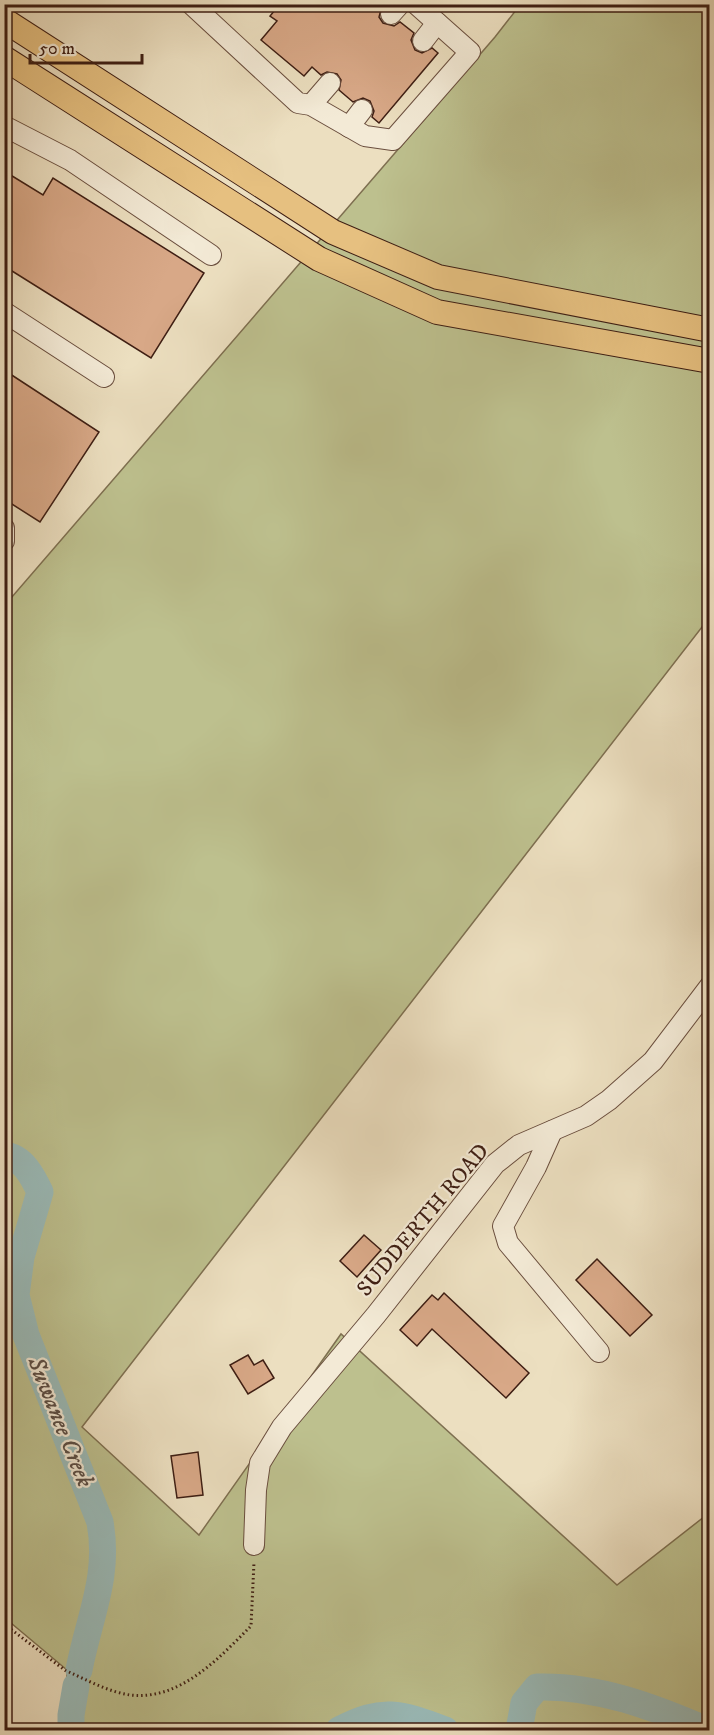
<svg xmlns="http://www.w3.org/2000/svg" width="714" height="1735" font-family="'IM FELL DW Pica',serif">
<rect width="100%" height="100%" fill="#ecdfc0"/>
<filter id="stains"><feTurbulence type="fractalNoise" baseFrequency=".00333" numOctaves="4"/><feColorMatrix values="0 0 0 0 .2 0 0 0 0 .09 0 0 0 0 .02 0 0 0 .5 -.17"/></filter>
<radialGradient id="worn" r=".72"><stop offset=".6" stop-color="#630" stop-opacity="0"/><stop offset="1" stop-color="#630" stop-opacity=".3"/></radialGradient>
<path fill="#bdc08e" stroke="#7e6f50" stroke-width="1.5" d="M520 5H709V618L82 1427 199 1535 341 1334 617 1585 709 1513V1730H67V1670L5 1618V605L495 37Z"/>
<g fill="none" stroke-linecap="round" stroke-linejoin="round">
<g stroke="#9abbb9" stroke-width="27">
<path d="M4 1155C23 1157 33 1177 40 1192L21 1257 16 1295 26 1335 100 1522C110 1577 89 1617 79 1670"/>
<path d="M71 1730V1715L76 1686"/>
<path d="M339 1730C383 1707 399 1713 445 1730"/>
<path d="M519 1730 524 1703 537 1687C596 1685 654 1707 707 1730"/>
</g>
</g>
<g fill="#d8a887" stroke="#3e1e13" stroke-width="1.5">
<path d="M280 4H380L382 6 379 17 383 23 394 26 400 22 414 33 411 40 415 50 422 53 432 48 438 53 379 123 372 117 374 111 370 101 363 98 353 102 339 90 341 80 337 74 327 72 321 75 312 67 304 76 261 40 277 21 270 16Z"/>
<path d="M4 171 43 195 53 178 204 273 151 358 4 266Z"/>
<path d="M4 370 99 432 40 522 4 499Z"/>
<path d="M364 1235 381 1250 357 1277 340 1261Z"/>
<path d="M597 1259 652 1315 630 1336 576 1280Z"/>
<path d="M444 1293 529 1373 506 1398 432 1329 417 1346 400 1330 432 1295 438 1300Z"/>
<path d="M248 1355 254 1365 263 1360 274 1378 248 1394 230 1365Z"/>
<path d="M198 1452 203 1495 177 1498 171 1456Z"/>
</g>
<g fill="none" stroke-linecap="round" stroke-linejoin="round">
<defs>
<g id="minor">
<path d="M191 4 298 103 311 105 365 136 393 140 470 52 416 4"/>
<path d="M391 14 400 4"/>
<path d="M423 41 437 23"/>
<path d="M311 105 330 83"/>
<path d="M4 126 70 160 211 255"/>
<path d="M349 127 362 110"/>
<path d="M4 312 104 377"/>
<path d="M4 528V541"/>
<path d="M552 1131 536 1167 503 1226 508 1243 599 1352"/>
<path d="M254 1545 256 1490 260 1463 282 1427 376 1315 495 1164 519 1145 586 1116 609 1100 653 1061 710 986"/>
</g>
<g id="major">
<path d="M4 20 333 232 438 277 710 330"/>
<path d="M4 58 319 259 437 312 710 361"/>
</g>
</defs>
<use href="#minor" stroke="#6a4e3e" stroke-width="22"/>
<use href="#major" stroke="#3e1e13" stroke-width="26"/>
<g stroke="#3e1e13" stroke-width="3" stroke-dasharray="1.5 3" stroke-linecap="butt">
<path d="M4 1624 66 1671"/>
<path d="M69 1672C87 1680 109 1692 130 1695 180 1701 219 1658 251 1626L254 1562"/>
</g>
<use href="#minor" stroke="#f3ead6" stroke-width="20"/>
<use href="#major" stroke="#e6c080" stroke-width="24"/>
</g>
<g text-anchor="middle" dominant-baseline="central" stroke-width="4.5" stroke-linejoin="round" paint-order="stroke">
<g font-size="22" fill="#3e1e13" stroke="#f3ead6">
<text transform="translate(423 1220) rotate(-50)">SUDDERTH ROAD</text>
</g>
<g font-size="24" font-style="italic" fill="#5a4d45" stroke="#f3ead6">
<text transform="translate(60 1422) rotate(68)">Suwanee Creek</text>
</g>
</g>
<rect width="714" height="1735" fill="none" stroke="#ecdfc0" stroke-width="24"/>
<rect x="6" y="6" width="702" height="1723" fill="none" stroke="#3e1e13" stroke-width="3"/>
<rect x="12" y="12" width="690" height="1711" fill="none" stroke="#3e1e13" stroke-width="1.5"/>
<path d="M30 54v9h112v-9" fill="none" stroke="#3e1e13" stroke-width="3"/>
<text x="39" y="54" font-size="18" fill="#3e1e13" stroke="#f3ead6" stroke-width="4.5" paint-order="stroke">50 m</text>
<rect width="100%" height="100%" filter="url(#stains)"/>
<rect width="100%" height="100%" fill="url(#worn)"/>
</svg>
